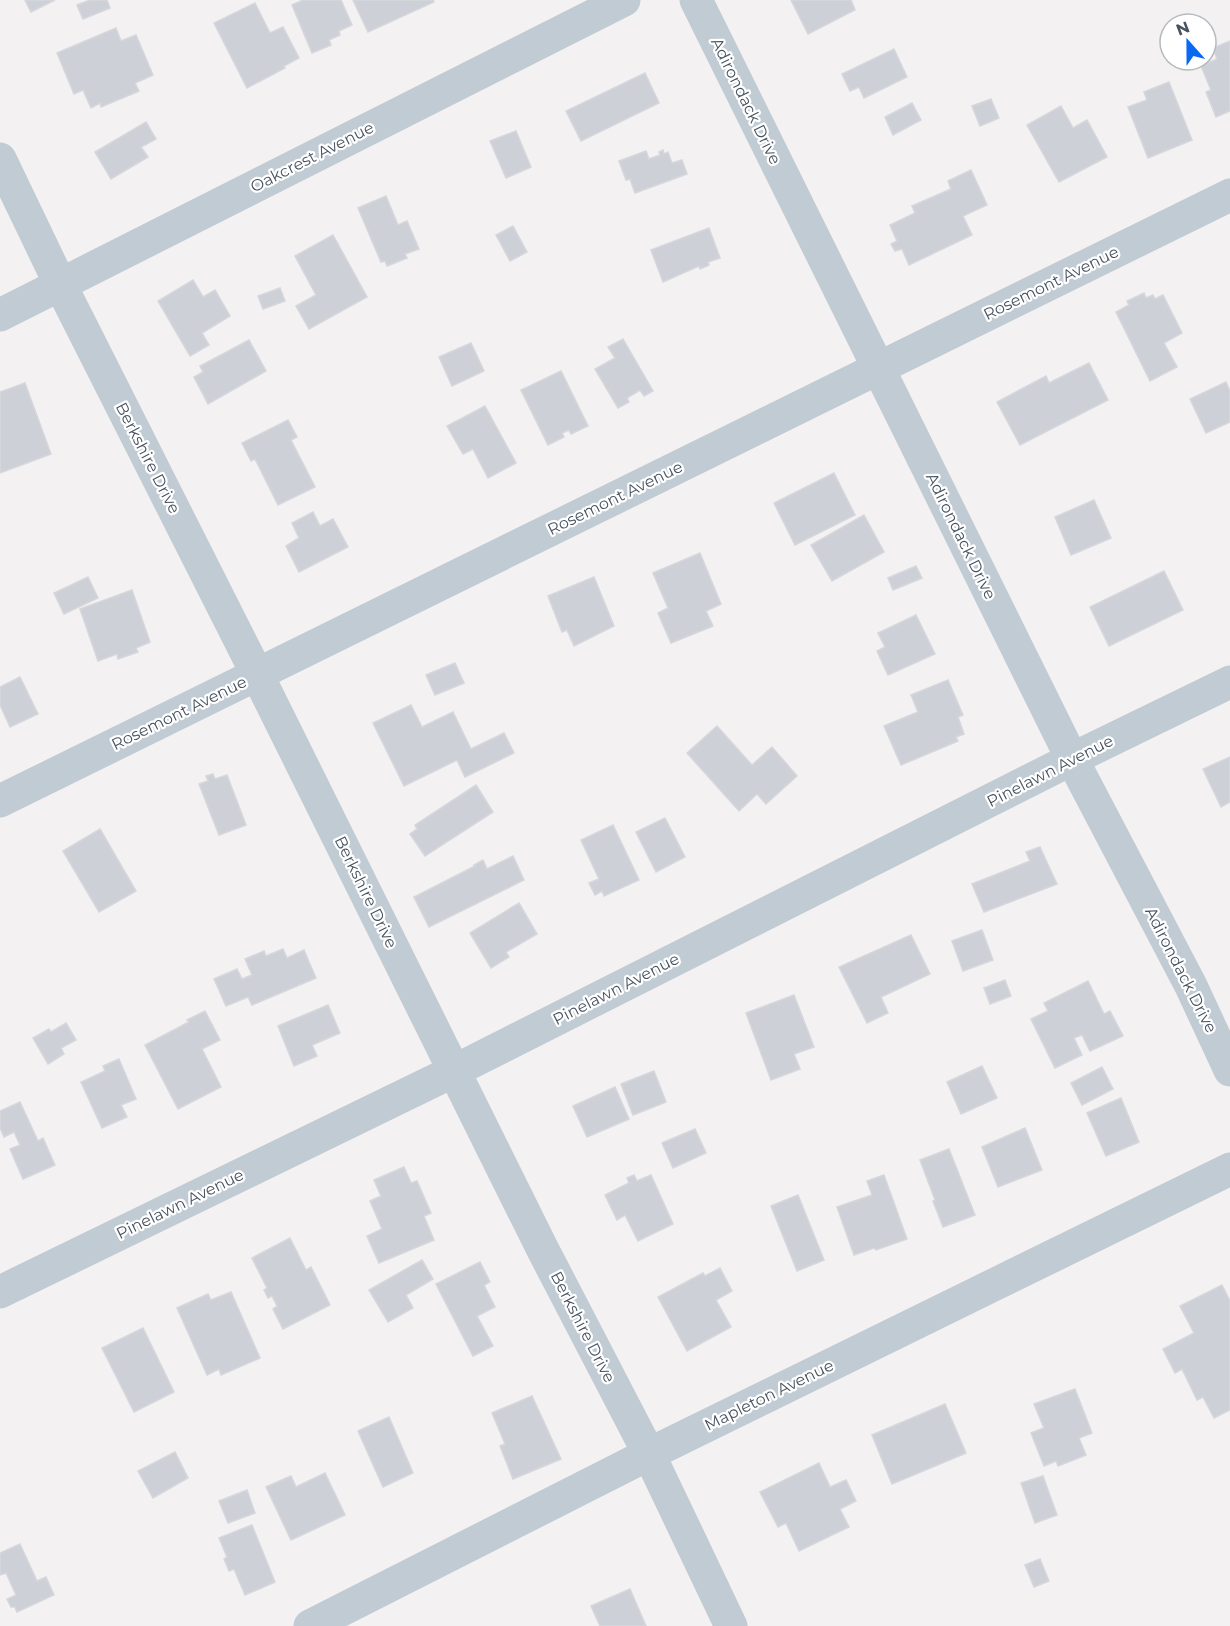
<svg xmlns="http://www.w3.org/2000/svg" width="1230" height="1626" font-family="Montserrat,sans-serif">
<rect width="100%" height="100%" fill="#f3f1f1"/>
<g fill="#cdd0d6" stroke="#d5d7dd" stroke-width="1.5">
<path d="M25 0H55L31 12Z"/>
<path d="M90 0H107L110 8 83 19 77 5Z"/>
<path d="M303 0H341L352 25 339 31 340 35 329 40 331 45 312 53 292 5Z"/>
<path d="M353 0H433L434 2 368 32Z"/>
<path d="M791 0H851L855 10 808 34Z"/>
<path d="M255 3 270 33 283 27 299 58 284 66 285 68 247 88 214 23Z"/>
<path d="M116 28 121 41 136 35 153 75 135 83 139 91 101 107 100 103 91 108 83 90 74 94 57 53Z"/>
<path d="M1230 41V111L1216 117 1206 92 1211 90 1201 66 1217 59 1213 48Z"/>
<path d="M894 49 907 77 864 98 859 87 850 91 842 74Z"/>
<path d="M645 73 659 103 581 141 566 111Z"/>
<path d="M1169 82 1192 140 1148 158 1128 107 1147 100 1144 92Z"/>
<path d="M991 99 999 118 980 126 972 106Z"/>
<path d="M912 103 921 120 893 135 885 117Z"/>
<path d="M1061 106 1073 128 1087 120 1107 157 1059 182 1027 125Z"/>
<path d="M146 122 156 139 141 147 148 157 111 179 95 152Z"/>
<path d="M516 131 531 167 506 178 490 141Z"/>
<path d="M663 150 664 154 668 152 672 163 682 160 687 174 635 193 630 179 626 180 619 161 646 151 649 159 660 155 659 152Z"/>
<path d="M971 170 987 205 963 216 972 235 909 265 902 249 895 251 891 244 897 241 890 225 915 213 912 206 951 189 948 181Z"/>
<path d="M386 196 398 225 407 221 419 249 405 254 407 258 387 266 385 261 381 262 358 208Z"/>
<path d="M513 226 527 252 510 261 496 235Z"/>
<path d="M709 228 720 258 708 262 709 265 700 269 699 266 663 282 651 250Z"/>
<path d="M333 235 367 297 309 329 296 306 316 295 295 256Z"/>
<path d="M193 280 203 297 215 290 230 316 202 333 209 345 190 356 158 301Z"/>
<path d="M280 288 285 301 263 309 258 296Z"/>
<path d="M1144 293 1146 298 1153 295 1155 299 1163 295 1182 333 1164 343 1177 367 1150 381 1116 312 1129 305 1127 301Z"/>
<path d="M623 339 653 391 644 396 640 390 627 398 629 402 618 408 595 369 615 358 608 347Z"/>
<path d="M249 340 266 371 208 404 194 377 203 372 200 366Z"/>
<path d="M471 343 484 371 452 386 439 357Z"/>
<path d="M1089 363 1108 400 1020 445 997 402 1046 376 1049 383Z"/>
<path d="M561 371 588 426 571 434 569 430 562 433 564 437 548 445 521 390Z"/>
<path d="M1226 382 1230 391V422L1206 433 1190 399Z"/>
<path d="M25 383 51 454 0 473V392Z"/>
<path d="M485 406 516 463 488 478 473 449 463 454 447 426Z"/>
<path d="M288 420 297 437 291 440 315 487 278 505 255 459 251 461 242 443Z"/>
<path d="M834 473 855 515 795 545 774 503Z"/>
<path d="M1094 500 1111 538 1071 555 1055 517Z"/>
<path d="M313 512 320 526 333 519 348 547 299 572 286 546 299 538 292 523Z"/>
<path d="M864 515 884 552 832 581 811 545Z"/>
<path d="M700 553 721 604 706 611 713 626 671 643 658 613 668 608 653 573Z"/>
<path d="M916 566 922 578 893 590 888 578Z"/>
<path d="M1164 571 1183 610 1109 646 1090 607Z"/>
<path d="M88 577 98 598 64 614 54 593Z"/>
<path d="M594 577 614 626 574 646 567 630 562 632 548 596Z"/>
<path d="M132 590 150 642 136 648 138 652 118 659 117 654 98 661 80 609Z"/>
<path d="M916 615 935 654 888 675 877 651 885 647 878 633Z"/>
<path d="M455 663 464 683 435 695 426 675Z"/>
<path d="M20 677 38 714 10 727 0 705V687Z"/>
<path d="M948 680 963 715 958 717 964 734 956 737 958 741 901 765 884 726 918 712 911 695Z"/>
<path d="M411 705 422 727 453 712 471 749 504 733 514 753 465 777 457 760 404 786 373 723Z"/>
<path d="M717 726 752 765 772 747 797 776 766 804 757 794 739 811 687 753Z"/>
<path d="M1230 757V802L1221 807 1203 769Z"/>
<path d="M213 774 215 779 227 775 246 825 219 835 199 784 208 781 206 776Z"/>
<path d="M476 785 493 812 425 856 410 834 417 829 415 825Z"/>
<path d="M665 818 685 857 656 872 636 832Z"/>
<path d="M613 825 639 880 604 896 602 891 595 895 589 883 599 879 581 840Z"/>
<path d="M100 829 136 891 99 912 63 851Z"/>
<path d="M1040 847 1057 884 984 912 972 884 1030 861 1026 852Z"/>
<path d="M513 856 524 880 429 927 414 897 475 866 474 865 483 860 487 869Z"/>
<path d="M519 903 537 934 506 952 509 957 491 968 470 933Z"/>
<path d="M982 930 993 960 963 971 952 941Z"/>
<path d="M911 935 930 974 881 997 888 1013 867 1023 839 967Z"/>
<path d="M283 949 287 958 304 950 316 978 252 1005 248 997 226 1006 214 979 237 969 242 979 252 975 245 959 264 951 266 956Z"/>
<path d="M1005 980 1011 996 990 1004 984 988Z"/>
<path d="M1088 981 1104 1014 1110 1011 1123 1036 1090 1051 1082 1035 1074 1038 1082 1055 1055 1068 1031 1019 1048 1011 1044 1003Z"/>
<path d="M794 995 814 1047 794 1054 800 1069 771 1080 746 1013Z"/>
<path d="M328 1005 340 1033 312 1045 317 1056 294 1066 278 1026Z"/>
<path d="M205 1011 220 1040 202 1049 221 1087 178 1109 145 1045 189 1022 187 1020Z"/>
<path d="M66 1023 76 1040 61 1048 64 1054 48 1064 33 1038 49 1029 51 1032Z"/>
<path d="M119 1059 136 1099 121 1105 127 1117 102 1128 81 1082 105 1071 103 1066Z"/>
<path d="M982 1066 997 1098 961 1114 947 1082Z"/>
<path d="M1102 1067 1113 1089 1082 1105 1071 1083Z"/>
<path d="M654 1071 666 1102 633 1115 621 1084Z"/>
<path d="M615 1087 629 1119 587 1137 573 1106Z"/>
<path d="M1121 1098 1139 1142 1106 1156 1087 1113Z"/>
<path d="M20 1102 38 1141 43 1138 55 1165 23 1179 10 1149 20 1145 14 1132 4 1137 0 1128V1111Z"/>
<path d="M1025 1128 1042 1170 998 1187 982 1147Z"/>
<path d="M695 1129 706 1153 673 1168 662 1143Z"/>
<path d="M949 1149 975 1215 943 1227 933 1201 935 1200 920 1160Z"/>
<path d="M404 1167 411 1183 417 1181 431 1213 424 1216 434 1240 379 1263 367 1236 382 1229 370 1201 381 1196 374 1180Z"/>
<path d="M634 1175 637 1181 651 1175 673 1224 638 1241 625 1215 617 1220 605 1195 629 1183 627 1178Z"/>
<path d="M884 1175 907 1239 876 1250 874 1248 854 1255 837 1207 872 1195 867 1181Z"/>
<path d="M798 1195 824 1260 797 1271 771 1206Z"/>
<path d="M290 1238 306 1270 311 1267 330 1305 283 1329 273 1309 277 1306 272 1296 268 1298 264 1290 267 1288 252 1258Z"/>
<path d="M422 1260 433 1279 406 1295 413 1308 388 1322 369 1290Z"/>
<path d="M480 1262 490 1282 484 1285 495 1307 477 1316 493 1346 473 1356 436 1284Z"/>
<path d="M720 1268 732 1291 716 1300 731 1327 687 1351 658 1297 703 1273 705 1276Z"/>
<path d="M1222 1285 1230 1301V1410L1214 1418 1203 1397 1197 1400 1182 1369 1175 1373 1163 1349 1194 1333 1180 1306Z"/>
<path d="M231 1292 260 1358 221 1375 219 1369 207 1375 177 1308 208 1294 211 1300Z"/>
<path d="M143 1328 174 1392 134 1412 102 1348Z"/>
<path d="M1075 1389 1092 1433 1079 1438 1086 1455 1058 1466 1056 1461 1044 1466 1031 1433 1044 1428 1034 1404Z"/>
<path d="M532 1396 561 1459 513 1479 500 1446 505 1444 492 1413Z"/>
<path d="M945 1404 966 1453 892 1484 872 1435Z"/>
<path d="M389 1417 413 1473 383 1487 358 1431Z"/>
<path d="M175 1452 188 1478 153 1498 138 1471Z"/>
<path d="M819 1463 830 1487 846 1480 856 1501 840 1509 849 1527 799 1551 786 1523 778 1527 760 1492Z"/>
<path d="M325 1473 345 1515 291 1540 266 1487 291 1476 296 1487Z"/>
<path d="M1043 1476 1057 1515 1035 1523 1021 1483Z"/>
<path d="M247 1490 255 1513 228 1523 219 1501Z"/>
<path d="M252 1525 275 1582 245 1595 234 1569 229 1571 224 1559 227 1557 219 1538Z"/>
<path d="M20 1544 37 1581 46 1577 54 1595 17 1612 15 1607H11L7 1599 16 1595 6 1573 0 1575V1553Z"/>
<path d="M1040 1559 1049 1581 1034 1587 1025 1565Z"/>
<path d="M630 1589 646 1626H600L591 1606Z"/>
</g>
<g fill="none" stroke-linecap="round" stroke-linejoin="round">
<g stroke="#c1cbd3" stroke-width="33">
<path d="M696 0 1072 759 1191 986 1230 1070"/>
<path d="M0 159 60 284 257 674 543 1250 649 1454 731 1626"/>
<path d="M0 315 624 0"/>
<path d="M0 801 1230 195"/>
<path d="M0 1292 454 1071 1072 759 1230 682"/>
<path d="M310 1626 649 1454 1230 1169"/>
</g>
</g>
<g text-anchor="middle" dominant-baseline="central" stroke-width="4.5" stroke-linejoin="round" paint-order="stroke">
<g font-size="16" fill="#475360" stroke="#fff">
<text transform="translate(746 101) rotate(64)">Adirondack Drive</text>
<text transform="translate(312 157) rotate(-27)">Oakcrest Avenue</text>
<text transform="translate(1051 283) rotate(-26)">Rosemont Avenue</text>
<text transform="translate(148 458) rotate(63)">Berkshire Drive</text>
<text transform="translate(615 498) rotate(-26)">Rosemont Avenue</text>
<text transform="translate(961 536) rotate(64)">Adirondack Drive</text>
<text transform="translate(179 713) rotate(-26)">Rosemont Avenue</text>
<text transform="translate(1050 771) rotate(-27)">Pinelawn Avenue</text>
<text transform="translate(366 892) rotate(64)">Berkshire Drive</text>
<text transform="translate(1181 970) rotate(63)">Adirondack Drive</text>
<text transform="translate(616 989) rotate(-27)">Pinelawn Avenue</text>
<text transform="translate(180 1204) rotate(-26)">Pinelawn Avenue</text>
<text transform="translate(583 1327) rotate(63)">Berkshire Drive</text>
<text transform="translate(769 1395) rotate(-26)">Mapleton Avenue</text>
</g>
</g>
<g transform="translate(1188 42) rotate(339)"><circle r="28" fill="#ffffff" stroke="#b5babf" stroke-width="1.5"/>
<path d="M0-4.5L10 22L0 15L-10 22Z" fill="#0b68f3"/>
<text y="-9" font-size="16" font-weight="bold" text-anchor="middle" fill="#475360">N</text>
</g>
</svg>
